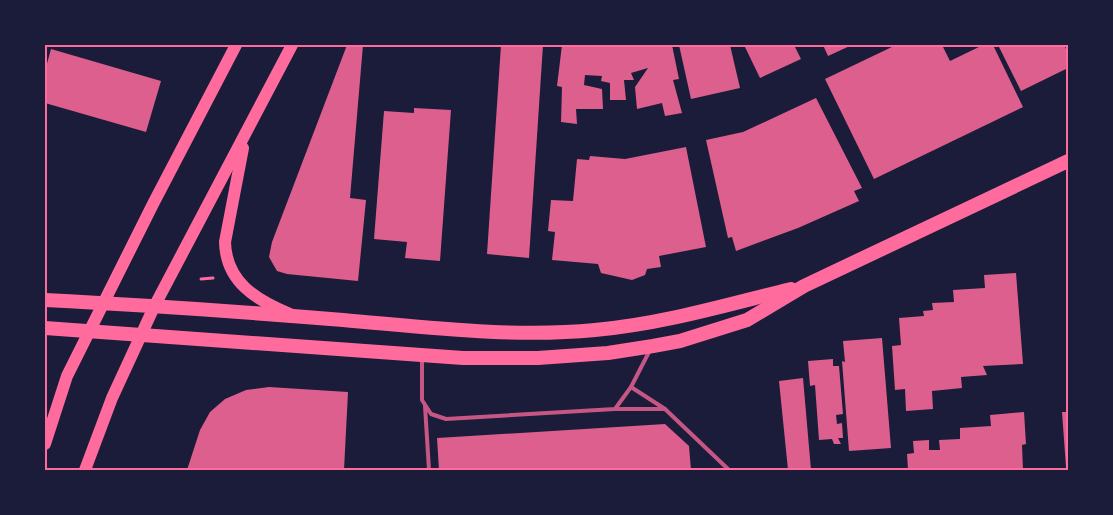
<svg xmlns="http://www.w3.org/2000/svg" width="1113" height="515" viewBox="0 0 1113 515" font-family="'Roboto Condensed',sans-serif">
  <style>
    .building { fill: #dd5f8e }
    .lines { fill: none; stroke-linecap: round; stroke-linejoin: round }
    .path { stroke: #ff6b9d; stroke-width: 3 }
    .service { stroke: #c65784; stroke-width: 4 }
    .primary { stroke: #ff6b9d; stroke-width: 12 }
    .trunk { stroke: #ff6b9d; stroke-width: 14 }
    .neatline { fill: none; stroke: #ff6b9d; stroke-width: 2 }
  </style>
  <rect width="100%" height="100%" fill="#1b1b3a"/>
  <g class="building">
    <polygon points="347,45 363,45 350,198 366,200 358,281 287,274 277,271 269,257 272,242"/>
    <polygon points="501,45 543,45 529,258 487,254"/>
    <polygon points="562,45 672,45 679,79 673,80 682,113 665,116 662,103 637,109 635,87 648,68 631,73 634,80 624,80 626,100 610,100 610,83 601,81 602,76 585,75 584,85 602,89 603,109 576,109 577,124 561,122 562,87 557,86"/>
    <polygon points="679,45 730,45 740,88 691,99"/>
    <polygon points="744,45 794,45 801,59 760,78"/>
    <polygon points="823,45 852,45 828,56"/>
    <polygon points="896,45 942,45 950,61 983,45 993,45 1023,107 874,179 825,79"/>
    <polygon points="998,45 1064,45 1068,53 1068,68 1021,91"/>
    <polygon points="51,49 161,81 146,132 45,103 45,71"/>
    <polygon points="816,98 862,188 854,191 859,201 798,228 736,251 732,237 728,238 706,140 743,132"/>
    <polygon points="414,108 451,110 440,261 405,258 407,242 374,239 384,111 414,113"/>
    <polygon points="686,147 706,247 659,256 661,267 647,269 645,275 632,280 601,273 598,264 552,260 555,232 548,231 551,200 573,201 577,159 589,160 590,156 625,159"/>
    <polygon points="1016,273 1023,364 983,366 987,375 961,377 962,388 932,391 933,409 906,411 905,389 895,390 892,346 901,345 899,318 924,316 923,311 933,310 932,303 954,302 953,290 985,288 984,275"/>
    <polygon points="882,338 891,448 849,451 842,361 845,362 843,341"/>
    <polygon points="833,359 833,366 839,366 843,414 836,415 837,424 842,423 843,438 838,438 841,444 834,444 832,439 819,440 815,385 810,386 808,361"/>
    <polygon points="803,378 811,470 788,470 779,381"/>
    <polygon points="269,387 348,392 344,470 187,470 200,430 210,412 225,399 246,390"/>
    <polygon points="1024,412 1026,444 1022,445 1023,470 908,470 907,454 914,453 913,441 929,440 929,450 940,450 939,440 960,439 960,428 991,426 990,415"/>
    <polygon points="1062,412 1068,412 1068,467 1066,467"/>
    <polygon points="665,424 689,446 691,470 439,470 437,438"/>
  </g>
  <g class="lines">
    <polyline class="path" points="201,279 213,278"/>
    <g class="service">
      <polyline points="422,358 422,400 431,414 446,419 615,409 631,387 650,350"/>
      <polyline points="631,387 665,409 729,470"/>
      <polyline points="425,406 429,470"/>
      <polyline points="615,409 665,409"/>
    </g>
    <g class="primary">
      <path d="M243,148L225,242C226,282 256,300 290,314"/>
      <polyline points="45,444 67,376 153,204 236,45"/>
      <polyline points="85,470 112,398 154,307 292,45"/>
    </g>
    <g class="trunk">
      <path d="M45,300C144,305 244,312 343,320C425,327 513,338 595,330C662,324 726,305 791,289"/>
      <polyline points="45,328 463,358 538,358 608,353 653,346 680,341 747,320 804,286 1068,161"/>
    </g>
  </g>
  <rect width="1113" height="515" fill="none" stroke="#1b1b3a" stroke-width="92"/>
  <rect x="46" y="46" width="1021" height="423" class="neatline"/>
</svg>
